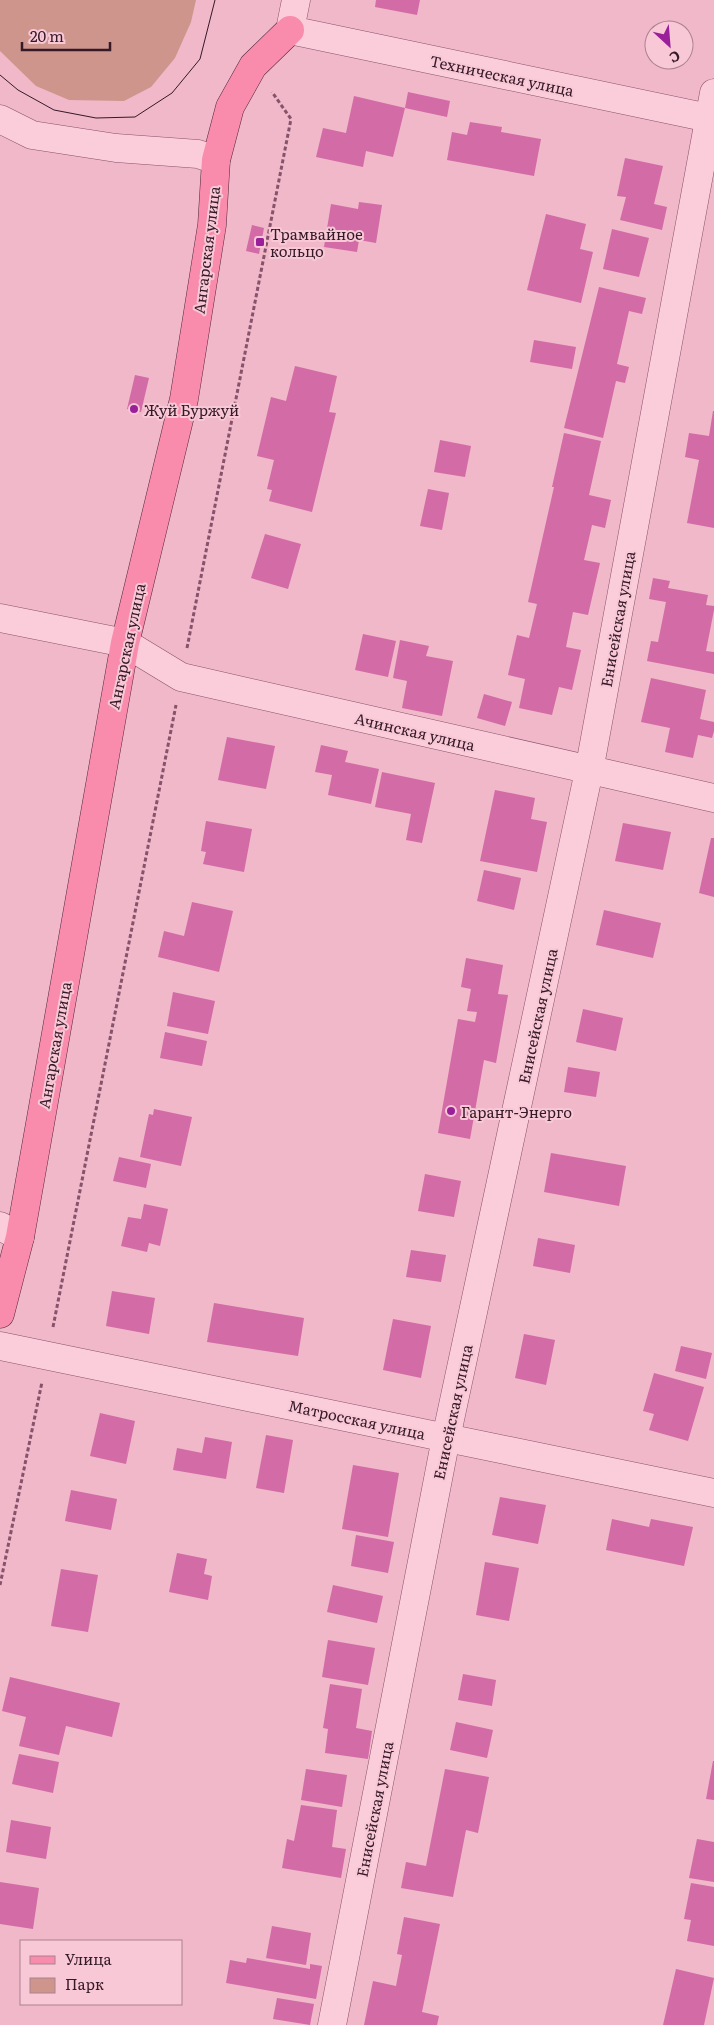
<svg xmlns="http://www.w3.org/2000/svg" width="714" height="2025" viewBox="0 0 714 2025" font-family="Literata,serif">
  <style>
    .green { fill: #ce958c }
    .building { fill: #d26ba6 }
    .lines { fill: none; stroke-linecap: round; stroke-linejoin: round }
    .minor-casing { stroke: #87536b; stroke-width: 29 }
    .major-casing { stroke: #54283f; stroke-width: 29 }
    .path { stroke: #87536b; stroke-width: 3; stroke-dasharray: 4 2.5; stroke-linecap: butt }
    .minor { stroke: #fbccd9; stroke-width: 28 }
    .major { stroke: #f98bac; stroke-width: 28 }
    .tram { stroke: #351927; stroke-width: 1 }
    .poi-dot { fill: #9a1f9a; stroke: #f8c8d6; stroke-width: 2 }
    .labels { text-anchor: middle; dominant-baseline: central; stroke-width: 4; stroke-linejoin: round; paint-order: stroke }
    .street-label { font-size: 15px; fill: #351927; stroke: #f8c8d6 }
    .poi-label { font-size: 15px; fill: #351927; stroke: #f8c8d6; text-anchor: start }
  </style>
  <rect width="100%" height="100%" fill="#f0b8c9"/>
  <polygon class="green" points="0,0 196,0 191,22 175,58 151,87 124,101 69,100 36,86 0,51"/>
  <g class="building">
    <polygon points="376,0 420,0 417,15 375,7"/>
    <polygon points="408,92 450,101 447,117 405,108"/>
    <polygon points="354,96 405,108 393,157 366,151 363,167 316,157 323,128 346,133"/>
    <polygon points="470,122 502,127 501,132 541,139 534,176 447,160 452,132 467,135"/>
    <polygon points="625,158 663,166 654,204 667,207 662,230 620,220 626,197 617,196"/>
    <polygon points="359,202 382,205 376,243 359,240 357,252 324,247 331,204 358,209"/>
    <polygon points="546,214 586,224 580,249 593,252 581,303 527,290"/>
    <polygon points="252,225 264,228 259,254 246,251"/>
    <polygon points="612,229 649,238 639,277 603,269"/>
    <polygon points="599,287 646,298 642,314 629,311 617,364 629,367 625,383 616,381 603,438 564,428"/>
    <polygon points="534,340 576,347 572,369 530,362"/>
    <polygon points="295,366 337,376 329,412 336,413 312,512 269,501 272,490 267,489 274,460 257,456 271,397 286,401"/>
    <polygon points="135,375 149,378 141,412 127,409"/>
    <polygon points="713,411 714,411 714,528 687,523 699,460 685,457 689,433 709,436"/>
    <polygon points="564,433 601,441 589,495 611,500 605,528 592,525 584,560 600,563 588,615 573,612 566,647 581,650 572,690 559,687 552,715 519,708 525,679 508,675 517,635 529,638 537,604 528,602 554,487 552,487"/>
    <polygon points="440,440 471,446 465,477 434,472"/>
    <polygon points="428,489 449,493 442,530 420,526"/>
    <polygon points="265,534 301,544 288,589 251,578"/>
    <polygon points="653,578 670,581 668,588 708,595 706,605 714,606 714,610 706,651 714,652 714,674 647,661 651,641 658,642 666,602 649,599"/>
    <polygon points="363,634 396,641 388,677 355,670"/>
    <polygon points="400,640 429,646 426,656 453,661 442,716 402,708 407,681 393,678"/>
    <polygon points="651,678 706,690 700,719 714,722 714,731 712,738 698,735 693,758 665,752 670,728 641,722"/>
    <polygon points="484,694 512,702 505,726 477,718"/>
    <polygon points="227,737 275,746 266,789 218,780"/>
    <polygon points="321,745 348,751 345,762 379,769 371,804 328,795 332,775 315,772"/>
    <polygon points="382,772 435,783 422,843 406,840 411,814 375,807"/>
    <polygon points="495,790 535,798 531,819 547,822 537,872 480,861"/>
    <polygon points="206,821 252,829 244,872 203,864 206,852 201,851"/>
    <polygon points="623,823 671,832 663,870 615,861"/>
    <polygon points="711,838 714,838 714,897 699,893"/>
    <polygon points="484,870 521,878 514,910 477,901"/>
    <polygon points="192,902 233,911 219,972 158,957 164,931 184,936"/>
    <polygon points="604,910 661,923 653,958 596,945"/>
    <polygon points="466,958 503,965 498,994 508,995 496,1063 484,1060 470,1139 438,1133 458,1019 475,1022 477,1012 467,1011 471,989 461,987"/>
    <polygon points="173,992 215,1001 208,1034 167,1026"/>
    <polygon points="583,1009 623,1018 616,1051 576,1042"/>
    <polygon points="165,1032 207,1041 202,1066 160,1058"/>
    <polygon points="568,1067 600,1072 596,1097 564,1092"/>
    <polygon points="154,1109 192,1117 181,1166 140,1157 149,1114 153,1115"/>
    <polygon points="551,1153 626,1166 619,1206 544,1192"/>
    <polygon points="119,1157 151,1164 146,1188 113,1181"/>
    <polygon points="425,1174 461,1181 454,1217 418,1211"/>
    <polygon points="144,1204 168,1209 160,1246 149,1243 147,1252 121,1246 128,1217 141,1219"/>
    <polygon points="538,1238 575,1245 570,1273 533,1266"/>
    <polygon points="411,1250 446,1255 441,1282 406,1277"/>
    <polygon points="112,1291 155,1298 149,1334 106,1326"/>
    <polygon points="214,1303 304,1318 298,1356 207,1342"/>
    <polygon points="393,1319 431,1326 421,1378 383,1370"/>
    <polygon points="524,1334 555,1340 546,1385 515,1378"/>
    <polygon points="681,1346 712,1353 706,1379 675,1371"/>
    <polygon points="654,1373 704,1387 688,1441 649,1430 654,1414 643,1411"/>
    <polygon points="100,1413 135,1421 126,1464 90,1456"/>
    <polygon points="266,1435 293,1440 284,1493 256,1488"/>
    <polygon points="205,1437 232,1442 226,1479 173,1470 177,1448 202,1453"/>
    <polygon points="353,1465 399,1473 388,1537 342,1529"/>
    <polygon points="71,1490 117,1499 111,1530 65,1521"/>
    <polygon points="500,1497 546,1505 538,1544 492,1535"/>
    <polygon points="612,1519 649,1527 651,1519 693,1527 684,1566 606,1550"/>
    <polygon points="356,1535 394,1542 388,1573 351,1566"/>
    <polygon points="177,1553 207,1559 204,1574 212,1576 208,1600 169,1592"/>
    <polygon points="485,1562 519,1568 509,1621 476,1615"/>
    <polygon points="61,1569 98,1575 88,1632 51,1626"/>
    <polygon points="333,1585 383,1596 377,1623 327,1612"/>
    <polygon points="328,1640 375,1648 368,1685 322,1677"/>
    <polygon points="463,1674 496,1680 492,1706 458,1700"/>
    <polygon points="10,1677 120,1703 112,1737 66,1726 59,1755 19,1746 26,1717 2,1711"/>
    <polygon points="330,1684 362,1689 356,1728 372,1731 368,1759 325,1753 328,1729 323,1728"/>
    <polygon points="456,1722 493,1730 487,1758 450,1750"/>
    <polygon points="19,1754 59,1762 53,1793 12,1784"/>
    <polygon points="713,1761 714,1761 714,1800 706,1799"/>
    <polygon points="306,1769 347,1775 342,1807 301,1800"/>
    <polygon points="445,1769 489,1777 478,1833 466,1830 453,1897 401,1888 406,1862 426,1866"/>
    <polygon points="301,1805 337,1810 332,1847 346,1849 341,1878 282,1868 287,1839 294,1841"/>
    <polygon points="11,1820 51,1827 46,1859 6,1852"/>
    <polygon points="697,1839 714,1842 714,1882 689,1878"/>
    <polygon points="0,1882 39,1888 33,1929 0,1924"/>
    <polygon points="691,1883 714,1887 714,1946 687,1941 691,1920 684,1919"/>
    <polygon points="404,1917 440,1924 422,2012 439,2016 437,2025 364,2025 373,1981 396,1986 402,1955 397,1954"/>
    <polygon points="272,1926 311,1933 306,1965 266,1958"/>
    <polygon points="247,1958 310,1969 310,1964 322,1966 316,1999 226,1983 230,1960 246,1963"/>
    <polygon points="676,1969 714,1978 704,2025 663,2025"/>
    <polygon points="277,1998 314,2004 310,2025 273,2019"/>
  </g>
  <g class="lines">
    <defs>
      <g id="minor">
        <polyline points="296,0 290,30 714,119"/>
        <polyline points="0,119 32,135 116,148 198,154 216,160"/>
        <polyline points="0,618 125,643 181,677 714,798"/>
        <polyline points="0,1226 20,1237"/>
        <polyline points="0,1346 714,1493"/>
        <polyline points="332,2025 446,1438 589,771 714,93"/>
      </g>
      <polyline id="major" points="0,1314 20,1237 125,643 184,399 212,225 216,160 230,107 253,66 290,30"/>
    </defs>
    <use href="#minor" class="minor-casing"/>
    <use href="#major" class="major-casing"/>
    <g class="path">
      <polyline points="187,648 291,119 272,92"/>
      <polyline points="53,1327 176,705"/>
      <polyline points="0,1585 42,1382"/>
    </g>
    <use href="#minor" class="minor"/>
    <use href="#major" class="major"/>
    <polyline class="tram" points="0,75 18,90 54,110 96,118 135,117 172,93 200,59 215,0"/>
  </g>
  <g class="poi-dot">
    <rect x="255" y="237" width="10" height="10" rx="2.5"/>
    <circle cx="134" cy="409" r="5"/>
    <circle cx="451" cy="1111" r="5"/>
  </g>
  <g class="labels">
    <g class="street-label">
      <text transform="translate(502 75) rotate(12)">Техническая улица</text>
      <text transform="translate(206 250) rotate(-83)">Ангарская улица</text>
      <text transform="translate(617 619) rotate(-80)">Енисейская улица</text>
      <text transform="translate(126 646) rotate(-78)">Ангарская улица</text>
      <text transform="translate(415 731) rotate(13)">Ачинская улица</text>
      <text transform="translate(537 1016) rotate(-78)">Енисейская улица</text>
      <text transform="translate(54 1045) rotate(-80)">Ангарская улица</text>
      <text transform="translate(452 1412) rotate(-78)">Енисейская улица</text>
      <text transform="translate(357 1419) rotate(12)">Матросская улица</text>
      <text transform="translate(374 1809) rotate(-79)">Енисейская улица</text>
    </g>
    <g class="poi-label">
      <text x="270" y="233">Трамвайное<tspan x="270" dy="17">кольцо</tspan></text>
      <text x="144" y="409">Жуй Буржуй</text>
      <text x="461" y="1111">Гарант-Энерго</text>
    </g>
  </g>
  <rect x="20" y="1940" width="162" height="65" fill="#f8c8d6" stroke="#aa8290"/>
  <rect x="30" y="1956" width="25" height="8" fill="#f98bac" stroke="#aa8290"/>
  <text x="65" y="1965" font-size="15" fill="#351927">Улица</text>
  <rect x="30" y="1978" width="25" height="15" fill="#ce958c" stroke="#aa8290"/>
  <text x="65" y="1990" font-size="15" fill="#351927">Парк</text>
  <g transform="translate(669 45) rotate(154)"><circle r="24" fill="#f8c8d6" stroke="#aa8290"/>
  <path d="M0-4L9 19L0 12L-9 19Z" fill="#9a1f9a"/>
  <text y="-8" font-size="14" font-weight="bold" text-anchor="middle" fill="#351927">С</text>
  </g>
  <path d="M22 42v8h88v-8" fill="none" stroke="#351927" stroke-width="2.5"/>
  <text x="30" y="42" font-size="15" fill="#351927" stroke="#f8c8d6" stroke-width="4" paint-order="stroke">20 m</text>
</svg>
